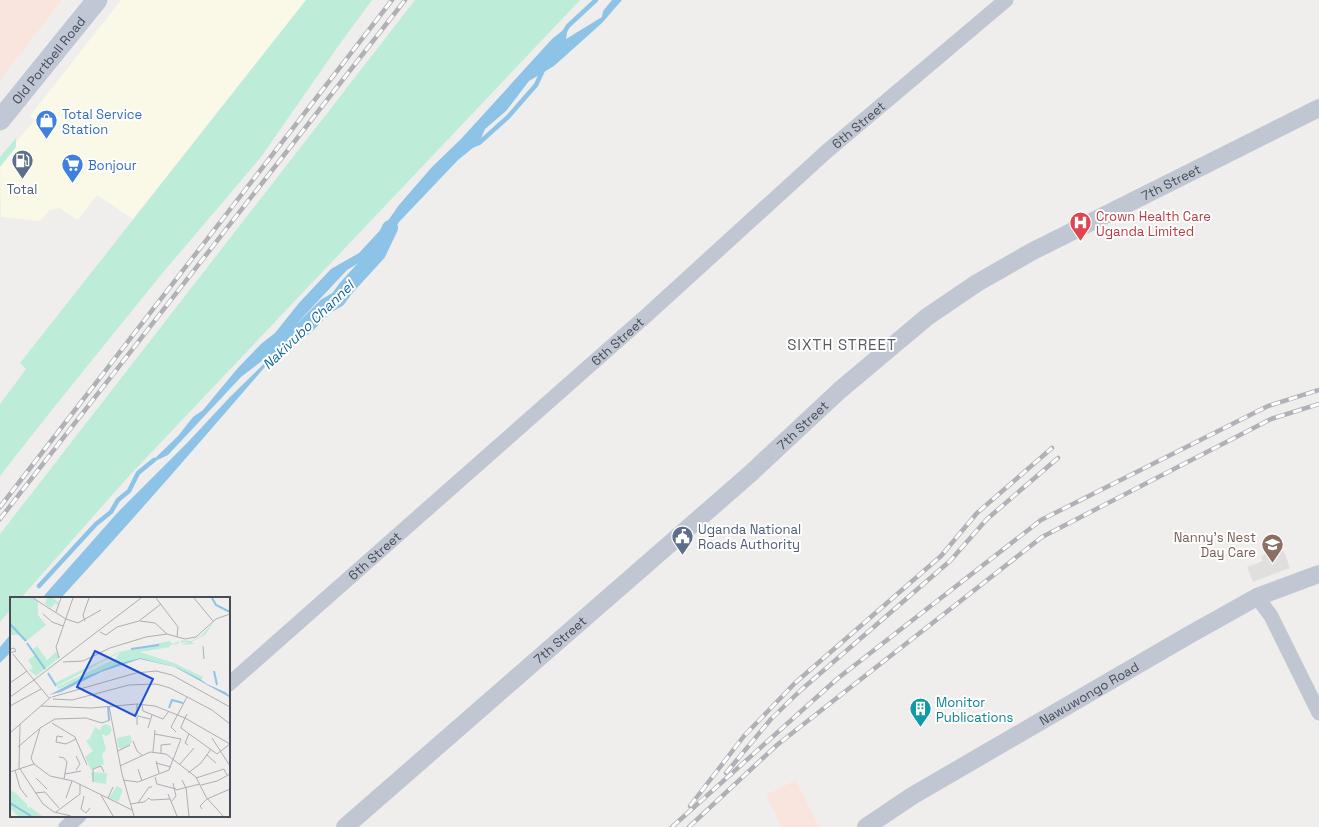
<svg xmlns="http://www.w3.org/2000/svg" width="1319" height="827" viewBox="0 0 1319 827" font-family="'Space Grotesk',sans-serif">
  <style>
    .commercial { fill: #faf8e6 }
    .education { fill: #e1dfde }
    .medical { fill: #f9e5de }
    .green { fill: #bdecd8 }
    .water { fill: #8cc3e7 }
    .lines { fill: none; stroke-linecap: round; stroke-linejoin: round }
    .stream { stroke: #8cc3e7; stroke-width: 4.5 }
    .canal { stroke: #8cc3e7; stroke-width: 16 }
    .minor { stroke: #c1c7d2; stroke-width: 15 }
    .tertiary { stroke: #c1c7d2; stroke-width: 18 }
    .secondary { stroke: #c0c7d5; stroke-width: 21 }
    .rail-casing { stroke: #b0b1b7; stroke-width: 4.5 }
    .rail { stroke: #fff; stroke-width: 3; stroke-dasharray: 9; stroke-linecap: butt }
    .labels { text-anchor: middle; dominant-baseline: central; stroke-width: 4; stroke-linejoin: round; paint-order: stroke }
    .street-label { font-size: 13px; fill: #464d59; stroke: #fff }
    .shop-label { font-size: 13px; fill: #366cbe; stroke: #fff; text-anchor: start }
    .service-label { font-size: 13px; fill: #4e5e75; stroke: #fff }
    .health-label { font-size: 13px; fill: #be3a42; stroke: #fff; text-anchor: start }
    .education-label { font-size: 13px; fill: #785e54; stroke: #fff; text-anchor: end }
    .culture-label { font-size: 13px; fill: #0d838f; stroke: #fff; text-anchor: start }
    .water-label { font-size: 14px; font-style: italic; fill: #14689f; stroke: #fff }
    .quarter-label { font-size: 15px; letter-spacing: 1px; fill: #5a5c62; stroke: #fff }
    .inset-river { fill: none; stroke: #8cc3e7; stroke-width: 2 }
    .inset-road { fill: none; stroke: #acaeb2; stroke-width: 1 }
    .view { fill: #1d4ed8; fill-opacity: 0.15; stroke: #1d4ed8; stroke-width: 2 }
    .inset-edge { fill: none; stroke: #464d59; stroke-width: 2 }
  </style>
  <rect width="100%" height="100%" fill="#f0eeed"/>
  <polygon class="commercial" points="121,0 306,0 133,219 97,195 78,220 59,208 50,210 40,221 1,217 0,161 35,120 30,116"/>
  <polygon class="education" points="1284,551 1290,568 1253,582 1247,567 1263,561 1261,556 1271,552 1272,556"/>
  <g class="medical">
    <polygon points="0,0 62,0 0,80"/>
    <polygon points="796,780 819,827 782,827 766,795"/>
  </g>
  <g class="green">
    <polygon points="306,0 372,0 339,45 261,157 160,276 47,416 0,476 0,404 26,369 20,363"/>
    <polygon points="415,0 580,0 129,476 21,598 11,598 11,609 0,622 0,534"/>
    <polygon points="16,138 16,147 0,167 0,157"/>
  </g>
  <g class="water">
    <path d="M612,0H622L602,23L554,66L529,81L506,111L485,129L479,143L458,160L399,222L387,242L367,258L347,270L289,332L287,341C213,428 138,514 61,598H42L119,511L188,442L230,397L284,344L241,377L168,455L149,464L178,436L193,417L203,410L237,369L261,344L275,333L299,303L331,269L359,253L385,225L399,205L432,167L461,139L552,39L568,26L566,39L602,17L603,11Z"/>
    <polygon points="11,634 11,652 0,663 0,647"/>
  </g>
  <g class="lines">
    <g class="stream">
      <polyline points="565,31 568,26 596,0"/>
      <polyline points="474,145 479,143 508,117 536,85 543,70"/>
      <polyline points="39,586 96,524 111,512 118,500 129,491 138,473 154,460"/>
    </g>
    <polyline class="canal" points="273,357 287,341 305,327 326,306 338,299 346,288 378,253 390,228"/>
    <g class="minor">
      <polyline points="1257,597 1271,616 1319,713"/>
      <path id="s1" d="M229,684L647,315L826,152L1006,0"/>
      <polyline points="66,827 79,816"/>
    </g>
    <g class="tertiary">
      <path id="s2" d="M345,827L750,474L840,390L927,317L977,283L1033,251L1319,108"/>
      <path id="s3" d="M866,827L912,796L1189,635L1257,597L1319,574"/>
    </g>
    <path class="secondary" id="s4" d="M0,120L97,0"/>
    <defs>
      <g id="rail">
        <polyline points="0,507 392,0"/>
        <polyline points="0,519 405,0"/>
        <polyline points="726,773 771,719 801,690 950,561 987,519 1058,458"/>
        <polyline points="690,806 744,736 795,683 941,556 977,513 1052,448"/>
        <polyline points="672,827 837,679 1041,520 1268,406 1319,390"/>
        <polyline points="689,827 777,745 1042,537 1271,419 1319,404"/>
      </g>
    </defs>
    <use href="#rail" class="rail-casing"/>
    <use href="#rail" class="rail"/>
  </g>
  <defs>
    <symbol id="shop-pin" viewBox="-11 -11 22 30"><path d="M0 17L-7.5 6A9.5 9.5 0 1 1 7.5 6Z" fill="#3f7fe0" stroke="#fff"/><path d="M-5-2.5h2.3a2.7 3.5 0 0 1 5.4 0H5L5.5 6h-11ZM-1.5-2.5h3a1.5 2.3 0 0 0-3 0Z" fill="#fff"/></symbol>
    <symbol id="fuel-pin" viewBox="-11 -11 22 30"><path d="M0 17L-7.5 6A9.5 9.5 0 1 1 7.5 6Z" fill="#5c6f8a" stroke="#fff"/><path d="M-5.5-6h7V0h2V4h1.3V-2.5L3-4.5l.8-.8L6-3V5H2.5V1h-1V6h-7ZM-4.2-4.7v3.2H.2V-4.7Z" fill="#fff"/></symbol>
    <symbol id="supermarket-pin" viewBox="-11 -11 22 30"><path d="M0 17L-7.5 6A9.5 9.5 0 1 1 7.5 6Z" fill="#3f7fe0" stroke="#fff"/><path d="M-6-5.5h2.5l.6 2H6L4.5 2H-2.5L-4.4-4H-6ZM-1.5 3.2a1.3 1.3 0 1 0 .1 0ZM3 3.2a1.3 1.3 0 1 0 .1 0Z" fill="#fff"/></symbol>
    <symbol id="hospital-pin" viewBox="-11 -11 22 30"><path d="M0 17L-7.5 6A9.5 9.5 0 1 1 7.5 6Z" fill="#e0444e" stroke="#fff"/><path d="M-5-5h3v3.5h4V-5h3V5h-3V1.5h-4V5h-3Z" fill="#fff"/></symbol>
    <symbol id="civic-pin" viewBox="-11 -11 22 30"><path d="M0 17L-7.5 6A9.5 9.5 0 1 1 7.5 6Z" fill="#5c6f8a" stroke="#fff"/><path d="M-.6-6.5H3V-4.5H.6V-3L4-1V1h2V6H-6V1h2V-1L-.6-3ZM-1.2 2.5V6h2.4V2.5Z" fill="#fff"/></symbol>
    <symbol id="school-pin" viewBox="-11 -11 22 30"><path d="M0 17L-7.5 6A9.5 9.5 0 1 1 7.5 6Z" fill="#8d6e63" stroke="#fff"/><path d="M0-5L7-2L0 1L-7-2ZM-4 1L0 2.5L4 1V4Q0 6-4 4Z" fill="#fff"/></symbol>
    <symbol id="building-pin" viewBox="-11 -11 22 30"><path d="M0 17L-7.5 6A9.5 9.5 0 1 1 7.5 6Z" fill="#0f9aa8" stroke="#fff"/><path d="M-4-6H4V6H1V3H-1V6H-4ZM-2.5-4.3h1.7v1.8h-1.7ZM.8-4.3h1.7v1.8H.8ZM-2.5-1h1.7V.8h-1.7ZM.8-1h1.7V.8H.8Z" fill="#fff"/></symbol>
  </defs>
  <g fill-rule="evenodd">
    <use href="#shop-pin" x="34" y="108" width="25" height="34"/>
    <use href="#fuel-pin" x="10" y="148" width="25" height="34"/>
    <use href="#supermarket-pin" x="60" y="152" width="25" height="34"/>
    <use href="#hospital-pin" x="1068" y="210" width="25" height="34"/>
    <use href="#civic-pin" x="670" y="524" width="25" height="34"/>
    <use href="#school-pin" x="1260" y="532" width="25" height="34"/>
    <use href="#building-pin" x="908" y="696" width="25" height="34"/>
  </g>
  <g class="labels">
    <g class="street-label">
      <text stroke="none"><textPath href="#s4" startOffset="77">Old Portbell Road</textPath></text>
      <text stroke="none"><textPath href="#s1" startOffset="842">6th Street</textPath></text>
      <text stroke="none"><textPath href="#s2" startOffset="1053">7th Street</textPath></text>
      <text stroke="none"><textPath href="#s1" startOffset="518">6th Street</textPath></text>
      <text stroke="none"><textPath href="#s2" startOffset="609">7th Street</textPath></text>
      <text stroke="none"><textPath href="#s1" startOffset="194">6th Street</textPath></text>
      <text stroke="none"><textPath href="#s2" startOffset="285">7th Street</textPath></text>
      <text stroke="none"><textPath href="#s3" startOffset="260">Nawuwongo Road</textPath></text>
    </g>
    <g class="shop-label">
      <text x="62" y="114">Total Service<tspan x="62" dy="15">Station</tspan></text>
      <text x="88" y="165">Bonjour</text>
    </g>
    <g class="service-label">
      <text x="22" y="189">Total</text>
      <text x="698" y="529" text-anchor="start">Uganda National<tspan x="698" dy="15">Roads Authority</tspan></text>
    </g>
    <g class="health-label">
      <text x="1096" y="216">Crown Health Care<tspan x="1096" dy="15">Uganda Limited</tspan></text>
    </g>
    <g class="education-label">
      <text x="1256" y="537">Nanny's Nest<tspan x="1256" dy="15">Day Care</tspan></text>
    </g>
    <g class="culture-label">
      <text x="936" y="702">Monitor<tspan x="936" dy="15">Publications</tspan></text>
    </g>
    <g class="water-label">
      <text transform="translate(308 325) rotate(-44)">Nakivubo Channel</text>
    </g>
    <g class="quarter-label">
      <text x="842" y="344">SIXTH STREET</text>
    </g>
  </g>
  <g transform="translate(10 597)">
    <rect width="220" height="220" fill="#f0eeed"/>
    <path d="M0,1H22L28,5V18L36,28L15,45L10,38H0ZM37,1H43L48,5V8L45,6L41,11L35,7ZM204,25L195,38L181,45L185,47L171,48L179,45L170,46L172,43L181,44L191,39ZM159,44L163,47L169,44L168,47L160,48V50L130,55L164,66L193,80L191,83L163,69L128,61L80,78L48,92L47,90L109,60L105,61L111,55L47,89L45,86L109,55ZM27,49L37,63L46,55L50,60L26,79L19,73L23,71L18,63L25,58L22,53ZM90.5 133a5.5 5.5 0 1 1 11 0a5.5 5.5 0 1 1-11 0ZM85,130L91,134L96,152L92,158L94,167L81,173L75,160L83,154L76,144L80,141ZM120,138L122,144L120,148L111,152L108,150L107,141ZM81,175L97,176L96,187L83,185ZM107,189L113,193L108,205L99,201ZM3,194L16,206L18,211L20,210L32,219H8L0,211V196Z" fill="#bdecd8"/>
    <path d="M130,61L166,70L190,82L197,87L215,95L220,99L219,100L165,70L130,62L91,75L51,95L39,98L70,82L108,67Z" fill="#8cc3e7"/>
    <path class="inset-river" d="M202,1L206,8L220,15M0,27L16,44M17,46L35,72M121,52L149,48M204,74L207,88M38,76L46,89M98,110L99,123M159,111L162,103L173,106M0,206L21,219"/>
    <path class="inset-road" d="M23,1L56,22L68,26L91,13M146,1L168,30L167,40M184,1L203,24M46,15L51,1M33,17L42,25L53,29M75,24L73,18L79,1M130,24L145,26L157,37M90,35L96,38L107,30L129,24L151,7M193,49L194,62M0,52L4,51L6,54L0,56M49,61L46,50L63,1M53,65L73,64L100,51L136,40L157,37L175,42L186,40L206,22L220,17M0,86L17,74M0,100L24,83L3,57M42,100L126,76L146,74L162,78L220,110M39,101L24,83L131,1M43,102L62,103L119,88L146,87L160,91L202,113L220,127M127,107V128M132,108L133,114L153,122L159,114M0,109L31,92M31,109L81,111L127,107L145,109L175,121L220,147L207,157L171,131V130L175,121L177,117M99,109L112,177L124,219M128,119L140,122M100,123L92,126L76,121L45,122L30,131L21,161L24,167L40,179L63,184L122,213M42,126L65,140L77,168M138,131L142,118M166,135L161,130L177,100M0,136L41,100M53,140L47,139L46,145L56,147L66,142M202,141L220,169M123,144L127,154L133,159M178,148L175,146L179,137M8,150L29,132M108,154L120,148M143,155L145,133M151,156V148L161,147M197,158L206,166M49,160L54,161L57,165L54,182M146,164L149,176M146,166L161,170M170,167L184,151M110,169L140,155L156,157L186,180L196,200L213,219M9,172L10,127M10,172L33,207L44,215L61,219M128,172L132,184M5,173L10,191L17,200M66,173L70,167L66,159M0,175L24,167M178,176L191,166L201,152M55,177L71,174M145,180L147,187L166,192M26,181L37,192M186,181L214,172L217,178M113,183L128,185L159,173L171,142L145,137M172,183L176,191L179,219M83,185V172L91,169L94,175M191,188L207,184L220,177M166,193L190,187M25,196L35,195L49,211M158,197L167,219M91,198L103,219M74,199L71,212L76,216L80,211M56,201L62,184M98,201L103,190M162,204L166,199L163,186M128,206L139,190H142M120,207L134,205L139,201L141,203L160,202M192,212L190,209L197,202L220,192M46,215L70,197V187"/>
    <path class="view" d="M85,54L143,82L125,119L67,90Z"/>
    <rect width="220" height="220" class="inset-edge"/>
  </g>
</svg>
